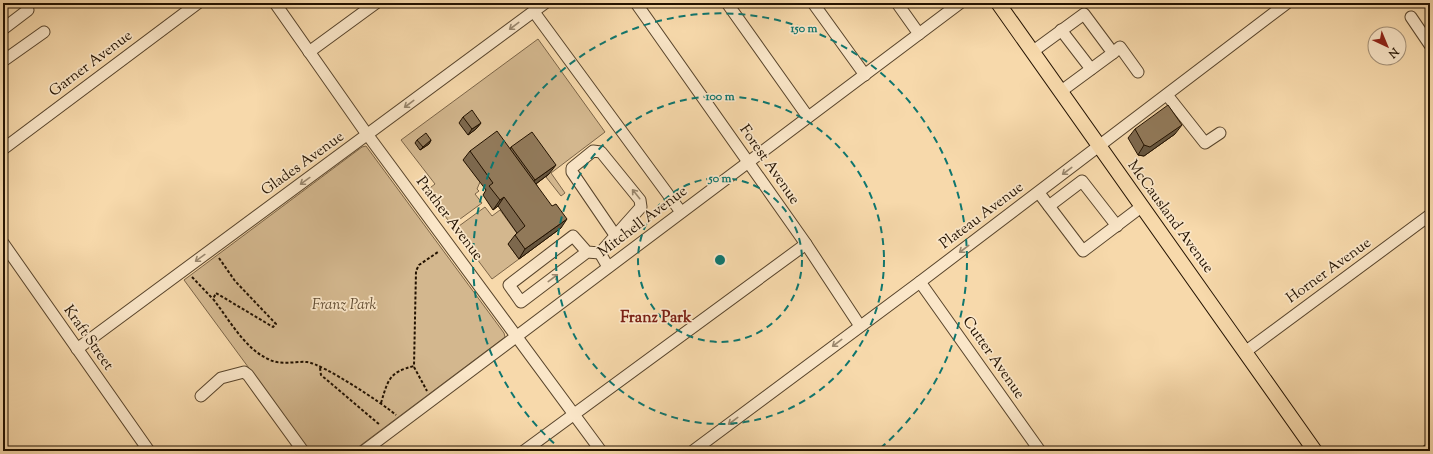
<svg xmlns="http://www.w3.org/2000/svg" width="1433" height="454" viewBox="0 0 1433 454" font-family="'Sorts Mill Goudy',serif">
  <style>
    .green { fill: #d3b78e; stroke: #7b6447 }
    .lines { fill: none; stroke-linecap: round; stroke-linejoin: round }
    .minor-casing { stroke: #58442b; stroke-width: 13 }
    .major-casing { stroke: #231200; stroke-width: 16 }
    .path { stroke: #231200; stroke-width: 2; stroke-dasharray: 3 2; stroke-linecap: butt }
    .minor { stroke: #fae6c8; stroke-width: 11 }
    .major { stroke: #f7d9ab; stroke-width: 14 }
    .wall { fill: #7d684d; stroke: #231200 }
    .shaded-wall { fill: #66553e; stroke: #231200 }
    .building { fill: #917959; stroke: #231200 }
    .oneway { stroke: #99876e }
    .ring { fill: none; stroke: #0f766e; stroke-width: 2; stroke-dasharray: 7 5 }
    .labels { text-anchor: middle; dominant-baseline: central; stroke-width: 3.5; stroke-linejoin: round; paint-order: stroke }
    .street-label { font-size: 15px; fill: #231200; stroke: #fae6c8 }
    .park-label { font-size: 15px; font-style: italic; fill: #614c32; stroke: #fae6c8 }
    .neighbourhood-label { font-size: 16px; font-weight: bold; fill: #7a1f14; stroke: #fae6c8 }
    .centre { fill: #0f766e; stroke: #fae6c8; stroke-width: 2 }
    .ring-label { font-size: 12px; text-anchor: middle; font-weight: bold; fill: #0f766e; stroke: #fae6c8; stroke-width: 3.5; stroke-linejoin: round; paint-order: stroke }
  </style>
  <rect width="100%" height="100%" fill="#f7d9ab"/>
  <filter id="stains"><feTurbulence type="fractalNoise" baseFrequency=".005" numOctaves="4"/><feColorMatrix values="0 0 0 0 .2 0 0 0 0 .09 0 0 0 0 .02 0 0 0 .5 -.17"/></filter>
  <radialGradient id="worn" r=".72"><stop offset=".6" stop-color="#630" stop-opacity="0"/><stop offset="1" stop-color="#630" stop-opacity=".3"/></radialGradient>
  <g class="green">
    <polygon points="538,39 605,132 551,173 565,193 561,196 546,177 549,174 505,156 464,160 480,182 477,189 479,191 475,194 482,203 456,222 455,221 451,224 426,191 435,184 401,140"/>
    <polygon points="366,146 504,333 505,337 353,451 310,451 184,280 362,147"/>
    <polygon points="485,207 492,216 500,210 519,236 508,244 519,259 492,279 456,231 460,228 459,226"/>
  </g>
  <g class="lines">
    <defs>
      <g id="minor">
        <polyline points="275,3 364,130 601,451"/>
        <polyline points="636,3 806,244 860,326"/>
        <polyline points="727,3 808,117"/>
        <polyline points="813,3 865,75"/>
        <polyline points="897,3 919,34"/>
        <polyline points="534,12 681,212"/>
        <polyline points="1411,17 1430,45"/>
        <polyline points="3,29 28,10"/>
        <polyline points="1061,30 1091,69"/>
        <polyline points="309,52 376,3"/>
        <polyline points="1032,52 1084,14 1113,53 1060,92"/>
        <polyline points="1113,53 1120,47 1138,72"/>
        <polyline points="3,61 44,32"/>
        <polyline points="1167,95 1205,143 1220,133"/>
        <polyline points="3,149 198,3"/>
        <polyline points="1039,193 1083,251 1141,207"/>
        <polyline points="1049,206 1082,181 1117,226"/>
        <polyline points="3,243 149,451"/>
        <polyline points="587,252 521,302 509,285 573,236 587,252 600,253"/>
        <polyline points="608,267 600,253 641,207 640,200 601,152 593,151 572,168 572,172 615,235"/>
        <polyline points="920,282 1040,451"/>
        <polyline points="77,349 545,3"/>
        <polyline points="1245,352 1430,215"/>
        <polyline points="201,396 221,378 244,372 248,375 303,451"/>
        <polyline points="364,451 960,3"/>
        <polyline points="524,451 806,244"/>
        <polyline points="693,451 920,282 1287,3"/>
        <polyline points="1427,451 1430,449"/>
      </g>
      <polyline id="major" points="998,3 1315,451"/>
    </defs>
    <use href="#minor" class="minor-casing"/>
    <use href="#major" class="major-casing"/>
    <g class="path">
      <path d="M219,258L235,281L276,324L273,327L216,293L213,299C229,319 244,348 268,359C281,366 294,361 307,362C323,364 382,403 396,415"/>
      <polyline points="192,277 213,299"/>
      <polyline points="414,367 427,391"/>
      <polyline points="320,368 321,375 380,425"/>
      <path d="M381,403C388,380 389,372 414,366L416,271L419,265L438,252"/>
    </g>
    <use href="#minor" class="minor"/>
    <use href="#major" class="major"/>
  </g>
  <g class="wall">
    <polygon points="463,117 481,123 476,129 468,135 459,123"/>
    <polygon points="1135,129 1175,134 1144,156 1138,155 1128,138"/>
    <polygon points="417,140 431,140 429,144 420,150 415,143"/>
    <polygon points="511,147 549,174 536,184 561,228 519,259 508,244 515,235 517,233 498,206 493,210 483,195 486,190 463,160 470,151 510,149"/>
  </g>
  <g class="shaded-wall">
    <polygon points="481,123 476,129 468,135 472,129"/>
    <polygon points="1182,125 1175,134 1144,156 1138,155 1144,145"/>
    <polygon points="431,140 429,144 420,150 423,147"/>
    <polygon points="556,165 549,174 529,189 535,180"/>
    <polygon points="504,197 498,206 493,210 500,200"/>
    <polygon points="567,219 561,228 519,259 525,249"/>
  </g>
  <g class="building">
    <polygon points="1168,105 1182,125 1150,147 1144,145 1135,129"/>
    <polygon points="472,110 481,123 472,129 463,117"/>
    <polygon points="497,131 552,206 556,204 567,219 525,249 515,235 525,226 504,197 500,200 489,186 493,183 470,151"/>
    <polygon points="532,132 556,165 535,180 511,147"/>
    <polygon points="426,133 431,140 423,147 417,140"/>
  </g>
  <defs><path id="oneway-shaft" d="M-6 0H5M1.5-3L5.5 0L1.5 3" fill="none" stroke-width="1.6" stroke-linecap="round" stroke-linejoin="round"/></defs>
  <g class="oneway">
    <use href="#oneway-shaft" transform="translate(514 26) rotate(143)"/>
    <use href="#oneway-shaft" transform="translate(409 104) rotate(143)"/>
    <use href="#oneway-shaft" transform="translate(1067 171) rotate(143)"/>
    <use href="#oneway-shaft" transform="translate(305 181) rotate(144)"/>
    <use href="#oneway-shaft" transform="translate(636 194) rotate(-129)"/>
    <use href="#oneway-shaft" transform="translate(964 249) rotate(143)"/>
    <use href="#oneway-shaft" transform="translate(200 258) rotate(144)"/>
    <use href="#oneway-shaft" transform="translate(553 278) rotate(-37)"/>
    <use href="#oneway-shaft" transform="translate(837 343) rotate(143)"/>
    <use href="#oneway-shaft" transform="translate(733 421) rotate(143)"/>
  </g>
  <g class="ring">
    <circle cx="720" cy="260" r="82"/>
    <circle cx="720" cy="260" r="164"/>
    <path d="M563 451A247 247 0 1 1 877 451"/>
  </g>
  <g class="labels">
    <g class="street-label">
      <text transform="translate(91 64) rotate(-37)">Garner Avenue</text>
      <text transform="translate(303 164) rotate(-36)">Glades Avenue</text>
      <text transform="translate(769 165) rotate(55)">Forest Avenue</text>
      <text transform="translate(982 216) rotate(-37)">Plateau Avenue</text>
      <text transform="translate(1170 217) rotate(54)">McCausland Avenue</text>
      <text transform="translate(449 219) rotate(53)">Prather Avenue</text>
      <text transform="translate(643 222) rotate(-37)">Mitchell Avenue</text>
      <text transform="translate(1329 271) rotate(-36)">Horner Avenue</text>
      <text transform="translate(88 338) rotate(55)">Kraft Street</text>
      <text transform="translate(993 358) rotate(55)">Cutter Avenue</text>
    </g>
    <g class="park-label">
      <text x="344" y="305">Franz Park</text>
    </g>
    <g class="neighbourhood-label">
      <text x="656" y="318">Franz Park</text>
    </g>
  </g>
  <circle cx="720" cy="260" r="6" class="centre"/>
  <g class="ring-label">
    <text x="804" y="32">150 m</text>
    <text x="720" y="100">100 m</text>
    <text x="720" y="182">50 m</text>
  </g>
  <rect width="1433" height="454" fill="none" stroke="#f7d9ab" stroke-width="16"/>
  <rect x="4" y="4" width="1425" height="446" fill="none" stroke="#231200" stroke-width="2"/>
  <rect x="8" y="8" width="1417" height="438" fill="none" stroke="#231200"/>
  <g transform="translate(1387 46) rotate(136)"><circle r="19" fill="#fae6c8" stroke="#a49178"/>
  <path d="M0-3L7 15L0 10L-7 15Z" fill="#8f2418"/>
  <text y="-6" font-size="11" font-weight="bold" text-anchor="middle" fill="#231200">N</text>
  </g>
  <rect width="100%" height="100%" filter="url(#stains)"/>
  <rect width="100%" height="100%" fill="url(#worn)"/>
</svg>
